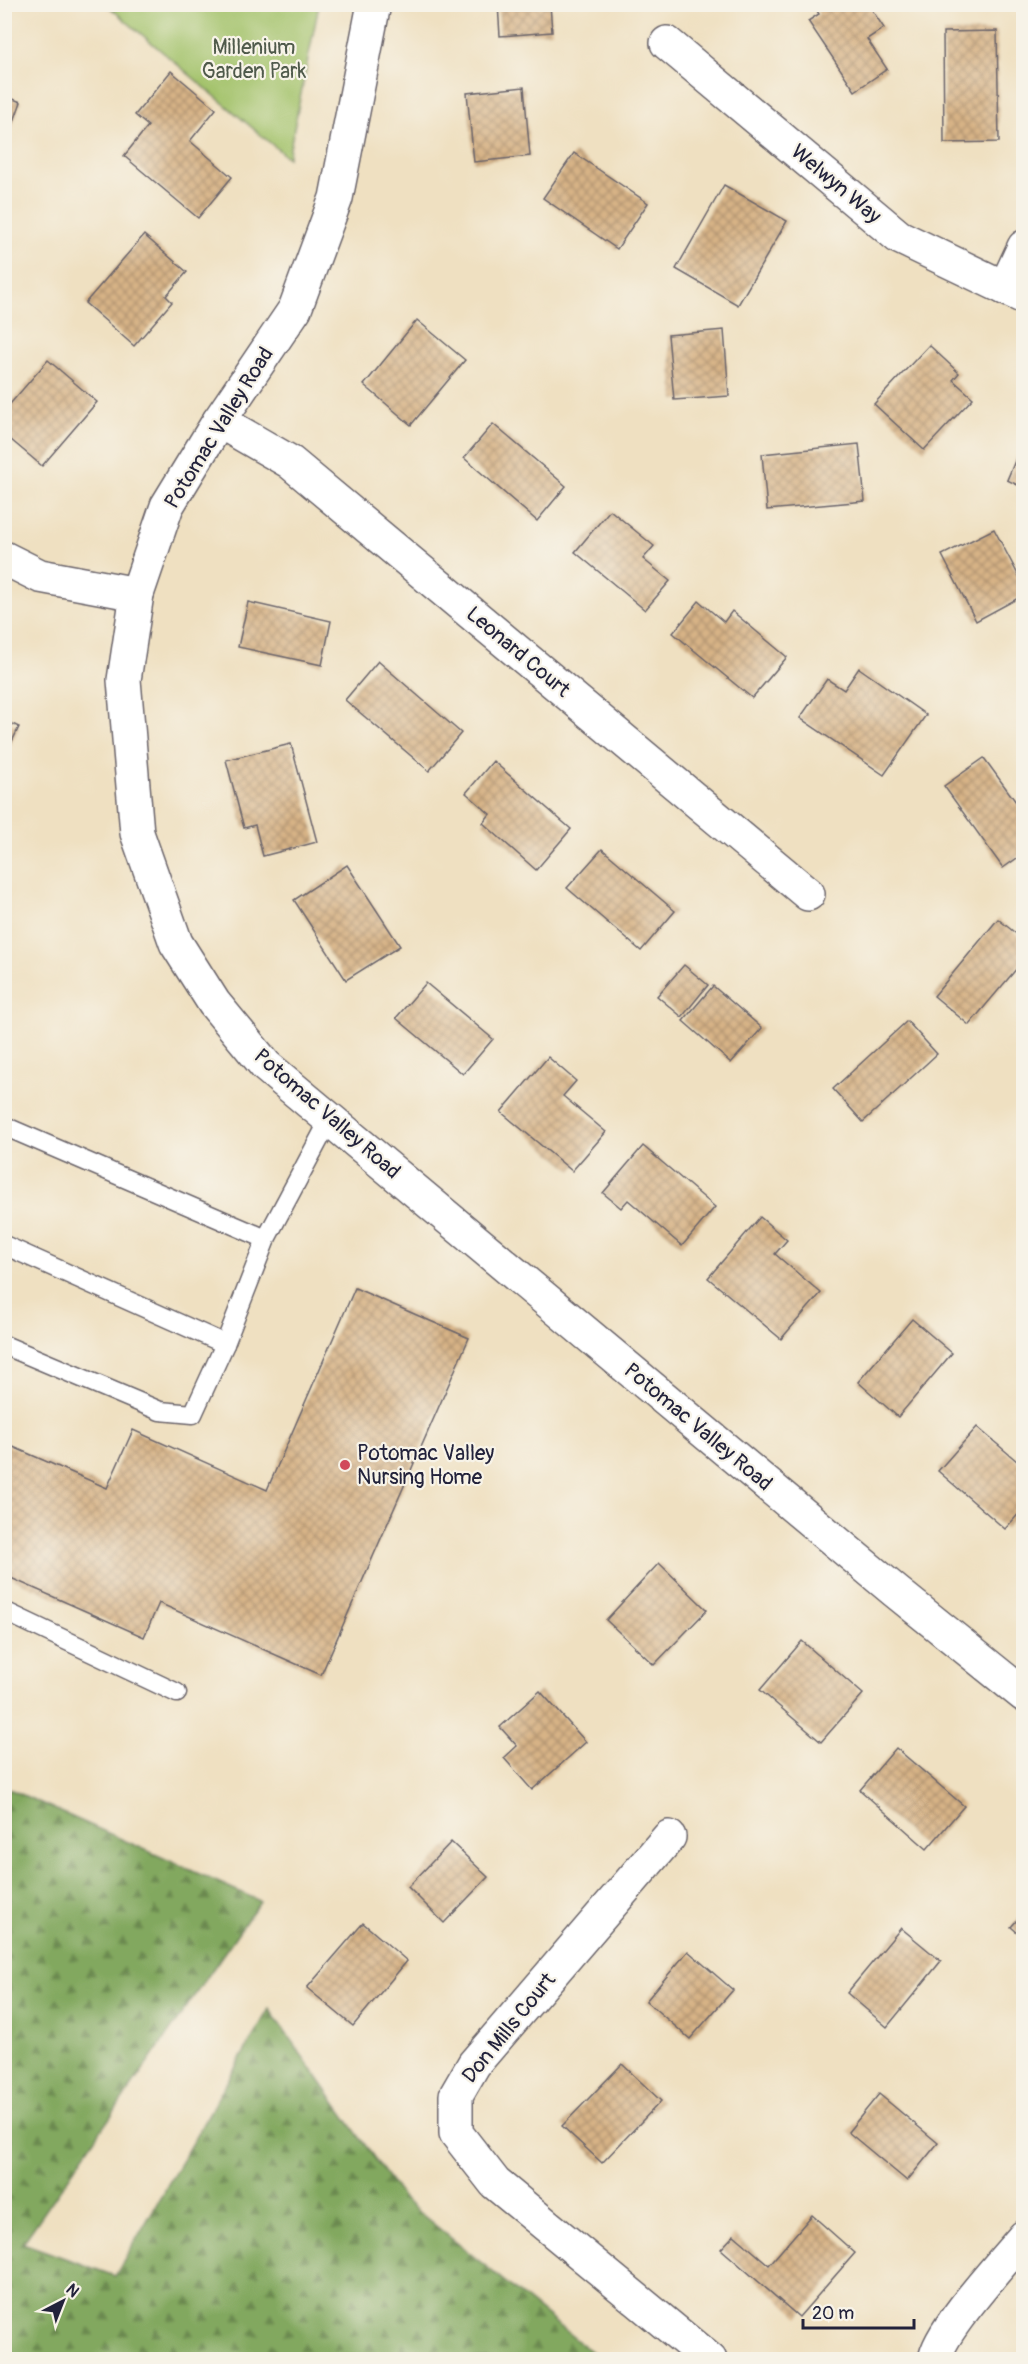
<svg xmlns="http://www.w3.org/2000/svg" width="1028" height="2364" viewBox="0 0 1028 2364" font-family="Pangolin,sans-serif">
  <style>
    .forest { fill: url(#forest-firs); stroke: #52654c; stroke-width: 1.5 }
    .park { fill: #a3c26a; stroke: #627252; stroke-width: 1.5 }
    .building { fill: url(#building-cross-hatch) }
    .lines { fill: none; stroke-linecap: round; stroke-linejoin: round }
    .service-casing { stroke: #6a646a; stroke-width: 21 }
    .minor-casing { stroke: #6a646a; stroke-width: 36 }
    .service { stroke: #fff; stroke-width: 18 }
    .minor { stroke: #fff; stroke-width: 33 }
    .poi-dot { fill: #d1495b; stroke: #f7f3e8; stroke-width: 2 }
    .labels { text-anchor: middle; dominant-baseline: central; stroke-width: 4.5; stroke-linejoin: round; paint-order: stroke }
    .park-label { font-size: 21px; fill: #4f5a4b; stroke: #f7f3e8 }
    .street-label { font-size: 21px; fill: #22223b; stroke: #f7f3e8 }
    .poi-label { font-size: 21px; fill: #22223b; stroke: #f7f3e8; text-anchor: start }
  </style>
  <defs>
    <pattern id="forest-firs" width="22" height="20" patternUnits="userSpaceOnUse" patternTransform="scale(1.5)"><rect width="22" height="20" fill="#82a85e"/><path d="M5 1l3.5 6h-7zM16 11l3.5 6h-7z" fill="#6a884f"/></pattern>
    <pattern id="building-cross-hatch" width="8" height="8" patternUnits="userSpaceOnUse" patternTransform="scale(1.5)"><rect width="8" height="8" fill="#d7b386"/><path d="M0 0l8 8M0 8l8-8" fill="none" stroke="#ae916f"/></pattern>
  </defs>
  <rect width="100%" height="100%" fill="#f7f3e8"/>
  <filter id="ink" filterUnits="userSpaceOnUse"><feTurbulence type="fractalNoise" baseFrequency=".0167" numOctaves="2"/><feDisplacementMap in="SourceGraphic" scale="12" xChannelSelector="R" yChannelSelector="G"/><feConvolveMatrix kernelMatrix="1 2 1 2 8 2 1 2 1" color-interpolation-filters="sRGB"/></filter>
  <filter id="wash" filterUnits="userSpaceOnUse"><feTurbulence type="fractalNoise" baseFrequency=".008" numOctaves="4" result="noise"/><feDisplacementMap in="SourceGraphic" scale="24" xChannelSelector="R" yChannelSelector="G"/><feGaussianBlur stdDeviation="1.35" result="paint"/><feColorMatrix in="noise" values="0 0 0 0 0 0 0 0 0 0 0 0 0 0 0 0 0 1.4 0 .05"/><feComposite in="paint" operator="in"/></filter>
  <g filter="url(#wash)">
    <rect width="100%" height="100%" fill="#efe0c1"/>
    <polygon class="forest" points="5,1787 260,1901 23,2243 115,2276 269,2009 404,2200 600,2359 5,2359"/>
    <polygon class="park" points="107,5 319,5 288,158"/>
    <g id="blocks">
      <g class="building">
        <polygon points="498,4 550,4 552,32 500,36"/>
        <polygon points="813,4 868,4 884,28 867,39 887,69 855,91 808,21 819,14"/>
        <polygon points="997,31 999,142 944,143 943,32"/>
        <polygon points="171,71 216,109 190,141 232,177 198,218 124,156 148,126 135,115"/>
        <polygon points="524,87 530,156 474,162 467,93"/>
        <polygon points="5,96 21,102 5,146"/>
        <polygon points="574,153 648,203 617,249 543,198"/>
        <polygon points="724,185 787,221 738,305 676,269"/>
        <polygon points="144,235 187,272 166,296 172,302 134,346 85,303"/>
        <polygon points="417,320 465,360 411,425 364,385"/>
        <polygon points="724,330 729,396 674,400 668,335"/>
        <polygon points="929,345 959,373 953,380 973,398 924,450 874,404"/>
        <polygon points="48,360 97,402 42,466 4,434 4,411"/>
        <polygon points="493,424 566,486 537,521 464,458"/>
        <polygon points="1023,442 1024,442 1024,488 1007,480"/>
        <polygon points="859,444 865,501 767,510 762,454"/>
        <polygon points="610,510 654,546 643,559 670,581 645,610 575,552"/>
        <polygon points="994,529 1024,586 1024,595 976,621 942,555"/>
        <polygon points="699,601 724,622 732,611 787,657 752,698 673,633"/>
        <polygon points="248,602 331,621 322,665 238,647"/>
        <polygon points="378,661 461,733 429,771 345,700"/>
        <polygon points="859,668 926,715 884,775 800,718 827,679 844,690"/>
        <polygon points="4,720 19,727 4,758"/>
        <polygon points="291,744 317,842 263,856 255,825 244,828 226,760"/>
        <polygon points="984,758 1024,813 1024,853 1003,868 944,786"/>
        <polygon points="493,761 571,829 536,870 483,823 490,814 466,793"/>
        <polygon points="602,849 675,911 641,951 567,888"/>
        <polygon points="347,865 400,946 346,980 294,900"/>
        <polygon points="998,919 1024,940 1024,960 969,1025 934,996"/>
        <polygon points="684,965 708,985 682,1017 657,996"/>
        <polygon points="426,983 493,1039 463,1074 396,1018"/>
        <polygon points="713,986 762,1028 731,1063 683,1021"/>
        <polygon points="907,1021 937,1054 863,1122 833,1089"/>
        <polygon points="548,1057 576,1081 563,1096 606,1132 572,1171 501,1112"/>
        <polygon points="643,1146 715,1207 682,1246 628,1200 621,1208 603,1193"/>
        <polygon points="760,1217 787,1240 775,1254 821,1293 781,1339 708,1278"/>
        <polygon points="355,1288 469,1338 321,1675 159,1603 144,1637 4,1575 4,1443 107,1488 133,1430 267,1490"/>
        <polygon points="912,1319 952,1353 898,1417 858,1382"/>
        <polygon points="977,1427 1024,1467 1024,1508 1005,1529 938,1471"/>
        <polygon points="659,1563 707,1610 654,1665 606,1620"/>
        <polygon points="802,1641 863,1694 821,1742 760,1690"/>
        <polygon points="540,1691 586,1742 532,1790 504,1758 517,1746 500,1727"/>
        <polygon points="896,1748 964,1806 927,1849 860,1790"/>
        <polygon points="451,1842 488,1877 444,1923 408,1887"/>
        <polygon points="1024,1912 1024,1938 1011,1927"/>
        <polygon points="363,1923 407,1961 353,2026 307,1988"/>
        <polygon points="901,1928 941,1961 887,2027 847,1993"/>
        <polygon points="688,1951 733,1990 690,2039 646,2001"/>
        <polygon points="622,2064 661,2101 602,2163 562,2126"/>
        <polygon points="879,2094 938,2143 907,2181 848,2132"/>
        <polygon points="812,2215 855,2253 799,2317 721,2249 734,2235 769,2265"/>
      </g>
    </g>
  </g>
  <g filter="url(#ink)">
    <use href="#blocks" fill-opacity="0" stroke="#6a646a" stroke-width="1.5"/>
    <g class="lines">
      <defs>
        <g id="service">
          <polyline points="4,1126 266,1239"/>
          <polyline points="4,1245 225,1344"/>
          <polyline points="4,1345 160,1411 193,1414 225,1344 266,1239 330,1119"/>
          <polyline points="4,1611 177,1693"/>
        </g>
        <g id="minor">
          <polyline points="374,4 336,198 295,309 219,421 167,506 137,594 124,680 137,833 176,943 214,1003 266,1066 895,1591 1024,1695"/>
          <polyline points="667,43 899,237 1024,297"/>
          <polyline points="1005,288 1024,247"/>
          <polyline points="219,421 290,462 808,894"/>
          <polyline points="4,558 40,576 137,594"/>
          <polyline points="669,1837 474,2064 456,2095 456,2133 495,2183 710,2360"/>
          <path d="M935,2360C938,2332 1003,2262 1024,2237"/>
        </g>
      </defs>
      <use href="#service" class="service-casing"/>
      <use href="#minor" class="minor-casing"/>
      <use href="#service" class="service"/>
      <use href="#minor" class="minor"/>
    </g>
  </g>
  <circle class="poi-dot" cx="345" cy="1465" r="6"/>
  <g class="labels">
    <g class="park-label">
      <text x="254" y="47">Millenium<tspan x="254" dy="24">Garden Park</tspan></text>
    </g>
    <g class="street-label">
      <text transform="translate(836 184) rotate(40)">Welwyn Way</text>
      <text transform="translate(219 428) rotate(-58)">Potomac Valley Road</text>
      <text transform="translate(518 652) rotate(40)">Leonard Court</text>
      <text transform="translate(327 1114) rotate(41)">Potomac Valley Road</text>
      <text transform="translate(698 1427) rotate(40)">Potomac Valley Road</text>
      <text transform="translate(509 2028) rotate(-51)">Don Mills Court</text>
    </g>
    <g class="poi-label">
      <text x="357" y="1453">Potomac Valley<tspan x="357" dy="24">Nursing Home</tspan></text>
    </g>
  </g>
  <rect width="1028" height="2364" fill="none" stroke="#f7f3e8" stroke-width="24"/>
  <g transform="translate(63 2301) rotate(42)" stroke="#f7f3e8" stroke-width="4.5" paint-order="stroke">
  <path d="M0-4.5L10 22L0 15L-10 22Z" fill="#22223b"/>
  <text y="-9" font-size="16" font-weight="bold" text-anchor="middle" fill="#22223b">N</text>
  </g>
  <path d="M803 2319v9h111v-9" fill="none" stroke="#22223b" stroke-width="3"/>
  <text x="812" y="2319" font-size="18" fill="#22223b" stroke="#f7f3e8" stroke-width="4.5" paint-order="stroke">20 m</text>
</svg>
